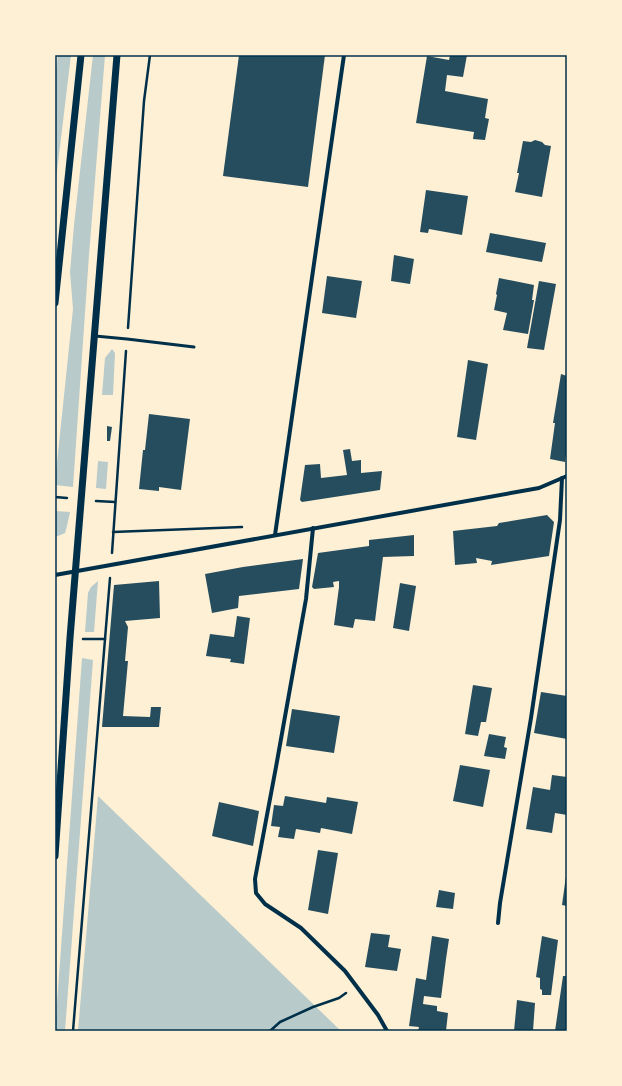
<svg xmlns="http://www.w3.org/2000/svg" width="622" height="1086" viewBox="0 0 622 1086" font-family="'Open Sans',sans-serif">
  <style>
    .green { fill: #b9caca }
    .building { fill: #264d5e }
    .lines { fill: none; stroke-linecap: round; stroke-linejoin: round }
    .path { stroke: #003049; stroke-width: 2.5 }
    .service { stroke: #003049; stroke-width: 3 }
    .minor { stroke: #003049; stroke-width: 4 }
    .tertiary { stroke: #003049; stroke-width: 7 }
    .neatline { fill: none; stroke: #003049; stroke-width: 1.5 }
  </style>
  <rect width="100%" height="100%" fill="#fdf0d5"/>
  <g class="green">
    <polygon points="58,55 71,55 55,188 55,79"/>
    <polygon points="93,55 105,55 89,255 73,487 55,485 55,482 73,309 70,272 74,225"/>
    <polygon points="112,349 115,353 113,395 102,395 105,358"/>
    <polygon points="98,461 108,462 106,489 96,488"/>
    <polygon points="55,511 70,512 67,526 65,533 58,536 55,536"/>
    <polygon points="98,581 94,632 85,632 88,593 91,587"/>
    <polygon points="82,658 93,660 65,1031 55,1031"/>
    <polygon points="98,796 341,1031 78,1031"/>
  </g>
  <g class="building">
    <polygon points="239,55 325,55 308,187 223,176"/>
    <polygon points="450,55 467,55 463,77 447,75 445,91 488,99 485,118 489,119 485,140 473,139 474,132 416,123 427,56 449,60"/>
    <polygon points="535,140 542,142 545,145 551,146 542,197 515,192 519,173 517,173 523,141 531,142"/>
    <polygon points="426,190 468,196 462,235 429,229 428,233 420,232"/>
    <polygon points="490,233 546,243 542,262 486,252"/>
    <polygon points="394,255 414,259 410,284 391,281"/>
    <polygon points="327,276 362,281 356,318 322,313"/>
    <polygon points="499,278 534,285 532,300 534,300 528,334 503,330 507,313 494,310 497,295 496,294"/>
    <polygon points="539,281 556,284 544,350 527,348"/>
    <polygon points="468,360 488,364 476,440 457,437"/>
    <polygon points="561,374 567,376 567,445 565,462 550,459 555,423 553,423"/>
    <polygon points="149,414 190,419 181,490 159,487 159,491 139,489 143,450 145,450"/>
    <polygon points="107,426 112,427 110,441 107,441"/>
    <polygon points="350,449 352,461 361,460 361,473 382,471 380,490 302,502 300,500 305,465 320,464 321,478 347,475 343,450"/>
    <polygon points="547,515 554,522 549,556 491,565 492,561 476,558 477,563 455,565 453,531 497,526 499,523"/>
    <polygon points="414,535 414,556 383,557 375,621 355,619 353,628 334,625 339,587 339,581 333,582 334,587 314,589 312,587 318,553 369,546 369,540"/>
    <polygon points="303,559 299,589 239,596 238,608 212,613 205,574 243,567"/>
    <polygon points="159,581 160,618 125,621 128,627 125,661 128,661 123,716 150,717 151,707 161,707 159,727 102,727 114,585"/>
    <polygon points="400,583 416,586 409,631 393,628"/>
    <polygon points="237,616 250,618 244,664 230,662 231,659 206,656 210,634 234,637"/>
    <polygon points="473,685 492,688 486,722 481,722 478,736 465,734"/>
    <polygon points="541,692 567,696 567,739 534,733"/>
    <polygon points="292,709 340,716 334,753 286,746"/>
    <polygon points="489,734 506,737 504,747 507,748 505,759 484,756"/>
    <polygon points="460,765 490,770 483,807 453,801"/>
    <polygon points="552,775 567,777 567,815 555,813 552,833 526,829 533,787 550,790"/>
    <polygon points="285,796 326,803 327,797 358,802 352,834 321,828 320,833 296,829 294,839 278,837 280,827 271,826 274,805 283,806"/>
    <polygon points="219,802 259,811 253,846 212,836"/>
    <polygon points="318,850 338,853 328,914 308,910"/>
    <polygon points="566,876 567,876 567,906 562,905"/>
    <polygon points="439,890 455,893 453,909 436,907"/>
    <polygon points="371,933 390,935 388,947 401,949 397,971 365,967"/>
    <polygon points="432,936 449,939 446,959 441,998 424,996 423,1004 437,1006 437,1011 448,1013 446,1031 418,1031 419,1027 409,1026 416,978 426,980"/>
    <polygon points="542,936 558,940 551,995 542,995 542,990 540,989 540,978 536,977"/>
    <polygon points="563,976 567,976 567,1031 555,1031"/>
    <polygon points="517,1000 535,1003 533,1031 514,1031"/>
  </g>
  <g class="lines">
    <g class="path">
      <polyline points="128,328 144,101 150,55"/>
      <polyline points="55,497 67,498"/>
      <polyline points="96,501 115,502"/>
      <polyline points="113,532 242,527"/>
      <polyline points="112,553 126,351"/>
      <polyline points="83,639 105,639"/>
      <polyline points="73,1031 110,578"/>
      <polyline points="270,1031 280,1022 313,1007 339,998 346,993"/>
    </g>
    <polyline class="service" points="95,336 127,339 194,347"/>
    <g class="minor">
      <polyline points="313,528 306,599 276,767 255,879 256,893 265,904 301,928 345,971 378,1015 387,1031"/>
      <polyline points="275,535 344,55"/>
      <polyline points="55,575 539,488 567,476"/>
      <polyline points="498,923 500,903 531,718 560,520 562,478"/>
    </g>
    <g class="tertiary">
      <polyline points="55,303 81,55"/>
      <polyline points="55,856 70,638 117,55"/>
    </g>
  </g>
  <rect width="622" height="1086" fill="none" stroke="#fdf0d5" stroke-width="112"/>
  <rect x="56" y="56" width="510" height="974" class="neatline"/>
</svg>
